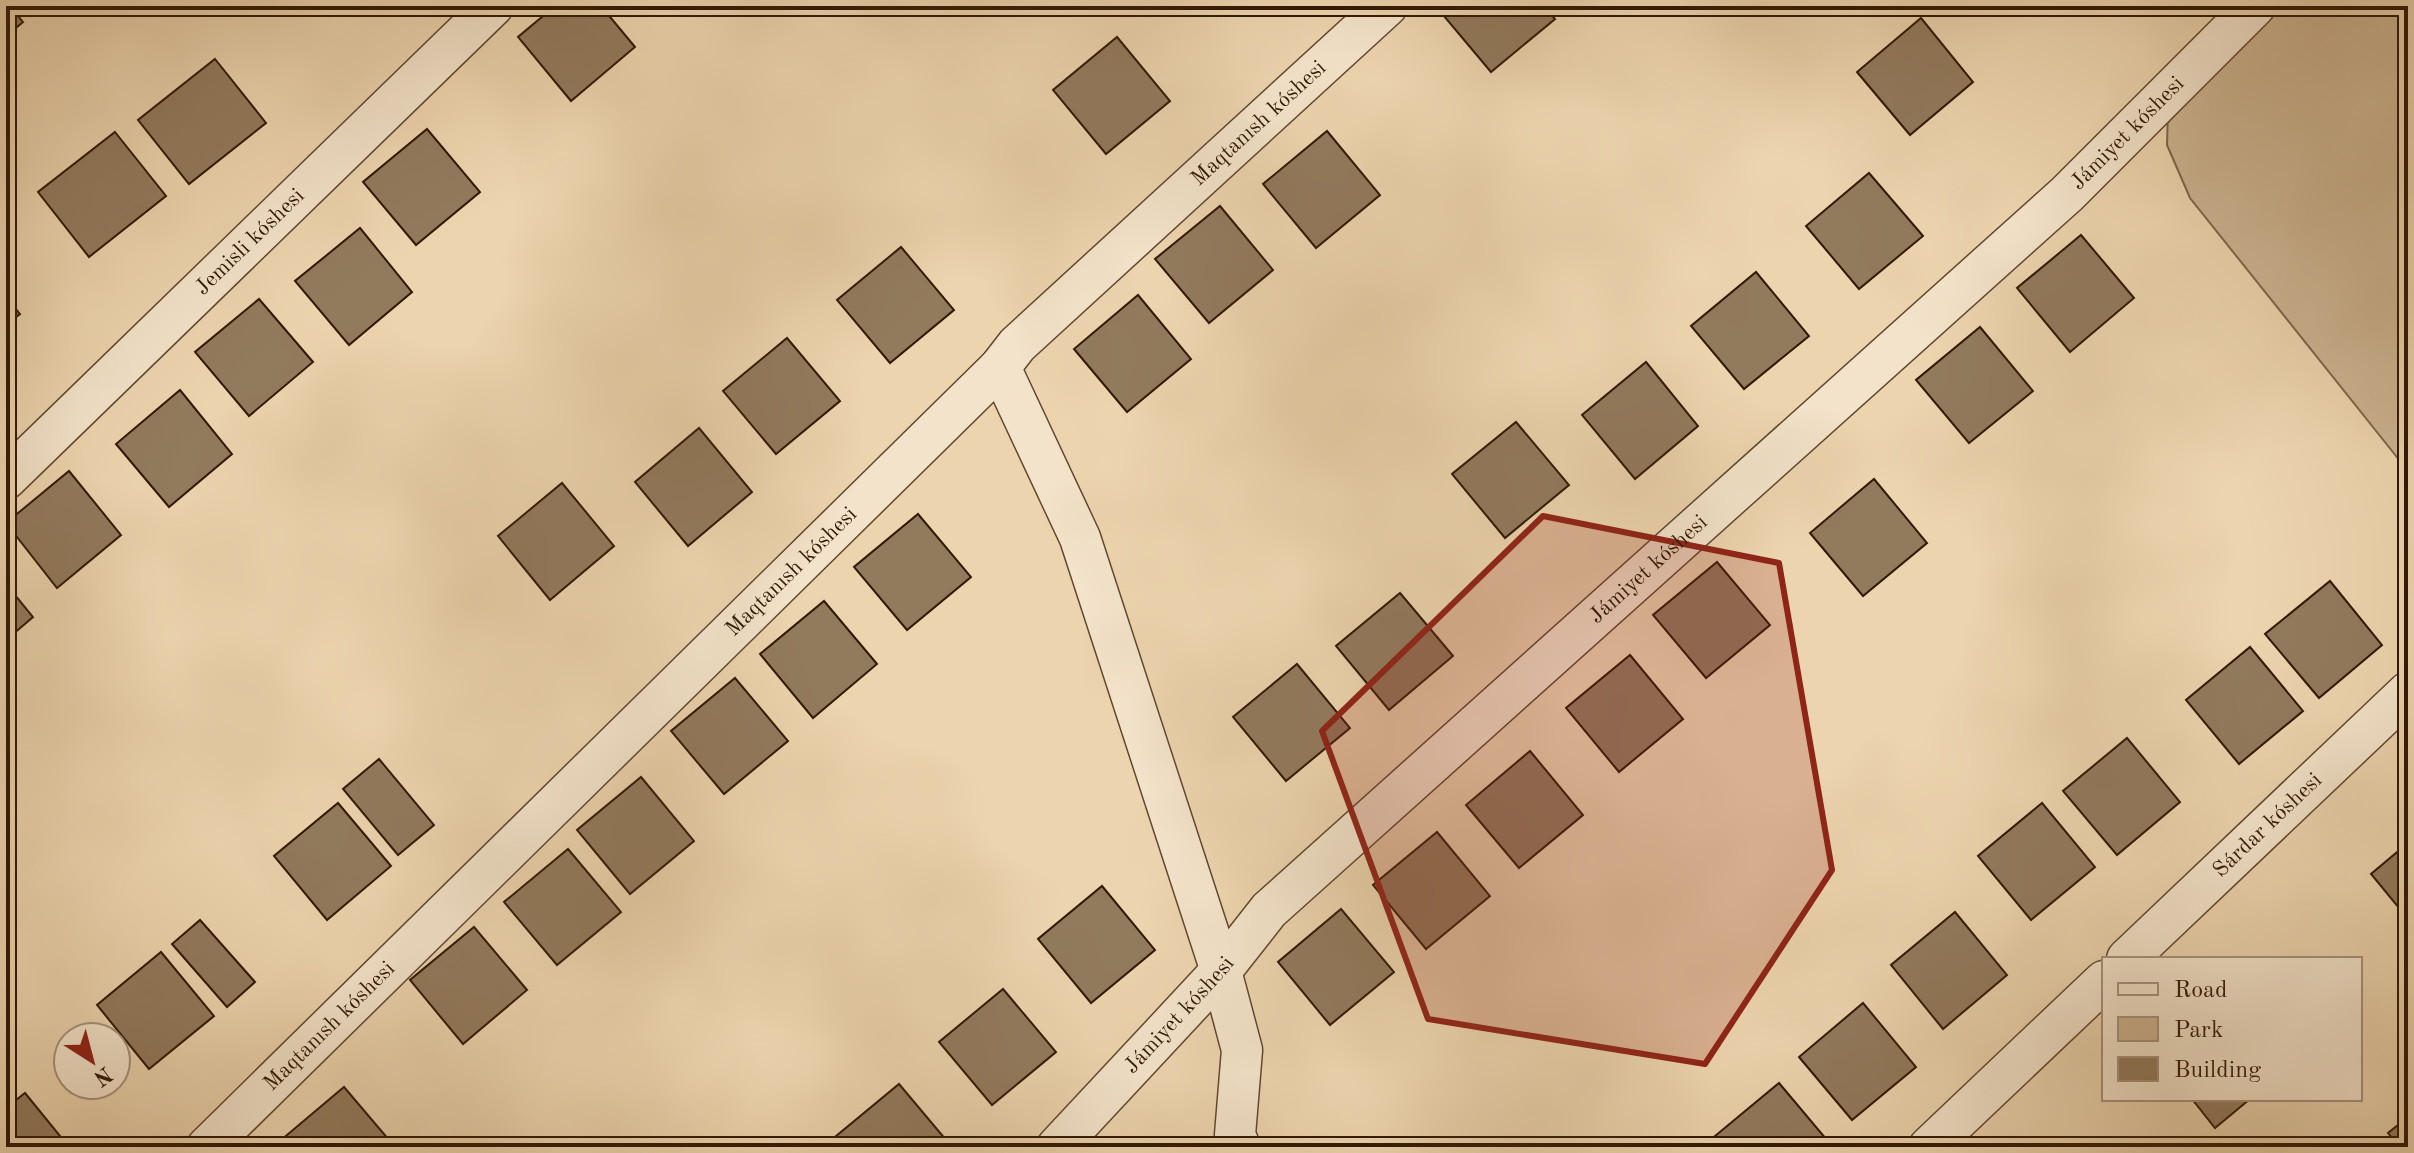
<svg xmlns="http://www.w3.org/2000/svg" width="2414" height="1153" viewBox="0 0 2414 1153" font-family="'Old Standard TT',serif">
  <style>
    .green { fill: #ccb491; stroke: #7e664b; stroke-width: 2 }
    .building { fill: #927a5d; stroke: #311905; stroke-width: 2 }
    .lines { fill: none; stroke-linecap: round; stroke-linejoin: round }
    .minor-casing { stroke: #60482f; stroke-width: 43 }
    .minor { stroke: #f3e3ca; stroke-width: 40 }
    .marked { fill: #8f2418; fill-opacity: 0.2; stroke: #8f2418; stroke-width: 6; stroke-linejoin: round }
    .labels { text-anchor: middle; dominant-baseline: central; stroke-width: 8; stroke-linejoin: round; paint-order: stroke }
    .street-label { font-size: 22px; fill: #311905; stroke: #f3e3ca }
  </style>
  <rect width="100%" height="100%" fill="#ecd4ae"/>
  <filter id="stains"><feTurbulence type="fractalNoise" baseFrequency=".0025" numOctaves="4"/><feColorMatrix values="0 0 0 0 .2 0 0 0 0 .09 0 0 0 0 .02 0 0 0 .5 -.17"/></filter>
  <radialGradient id="worn" r=".72"><stop offset=".6" stop-color="#630" stop-opacity="0"/><stop offset="1" stop-color="#630" stop-opacity=".3"/></radialGradient>
  <polygon class="green" points="2273,6 2408,6 2408,471 2190,198 2167,145 2168,109"/>
  <g class="building">
    <polygon points="6,6 10,6 23,22 6,36"/>
    <polygon points="555,6 601,6 635,47 571,101 518,37"/>
    <polygon points="1442,6 1544,6 1555,19 1491,72 1438,9"/>
    <polygon points="1921,18 1973,82 1910,135 1857,72"/>
    <polygon points="1117,37 1170,101 1106,154 1053,90"/>
    <polygon points="215,59 266,123 189,184 138,120"/>
    <polygon points="427,129 480,192 416,245 363,182"/>
    <polygon points="1327,131 1380,195 1316,248 1263,184"/>
    <polygon points="115,132 166,196 89,257 38,192"/>
    <polygon points="1869,173 1923,236 1859,289 1806,226"/>
    <polygon points="1220,206 1273,270 1209,323 1155,259"/>
    <polygon points="360,228 412,292 349,345 295,281"/>
    <polygon points="2081,235 2134,298 2070,352 2017,288"/>
    <polygon points="901,247 954,310 890,363 837,300"/>
    <polygon points="1756,272 1809,336 1744,389 1691,326"/>
    <polygon points="1138,295 1191,359 1127,412 1074,349"/>
    <polygon points="6,297 20,314 6,325"/>
    <polygon points="259,299 313,362 249,416 195,352"/>
    <polygon points="1980,327 2033,391 1969,443 1916,380"/>
    <polygon points="787,338 840,401 776,454 723,391"/>
    <polygon points="1646,362 1698,426 1635,479 1582,415"/>
    <polygon points="180,390 232,454 169,507 116,444"/>
    <polygon points="1516,422 1569,485 1505,538 1452,474"/>
    <polygon points="699,428 752,492 688,546 635,482"/>
    <polygon points="69,471 121,535 57,588 6,523"/>
    <polygon points="1874,479 1927,543 1863,596 1810,533"/>
    <polygon points="562,483 614,546 550,600 498,536"/>
    <polygon points="918,514 971,577 907,630 854,567"/>
    <polygon points="1717,562 1770,625 1706,678 1653,615"/>
    <polygon points="2330,581 2382,645 2319,698 2265,634"/>
    <polygon points="6,584 33,617 6,640"/>
    <polygon points="1400,593 1453,656 1389,710 1336,646"/>
    <polygon points="824,601 877,664 813,718 760,654"/>
    <polygon points="2250,647 2303,711 2239,764 2186,700"/>
    <polygon points="1630,655 1683,719 1619,772 1566,708"/>
    <polygon points="1297,664 1350,728 1286,781 1233,717"/>
    <polygon points="735,678 788,741 724,794 671,731"/>
    <polygon points="2127,738 2180,802 2117,855 2063,791"/>
    <polygon points="1530,751 1583,815 1519,868 1466,805"/>
    <polygon points="379,759 434,825 398,855 343,789"/>
    <polygon points="641,777 694,841 630,894 577,830"/>
    <polygon points="338,803 391,866 327,920 274,856"/>
    <polygon points="2042,803 2095,867 2031,920 1978,856"/>
    <polygon points="1437,832 1490,896 1426,949 1373,885"/>
    <polygon points="2408,843 2408,919 2371,874"/>
    <polygon points="568,849 621,912 557,965 504,902"/>
    <polygon points="1102,886 1155,950 1091,1003 1038,939"/>
    <polygon points="1341,909 1394,972 1330,1025 1278,962"/>
    <polygon points="1955,912 2007,975 1943,1029 1891,965"/>
    <polygon points="200,920 255,982 227,1007 172,944"/>
    <polygon points="474,927 527,990 463,1044 410,980"/>
    <polygon points="161,952 214,1016 149,1069 97,1005"/>
    <polygon points="1003,989 1056,1052 992,1105 939,1042"/>
    <polygon points="1863,1003 1916,1067 1852,1120 1799,1057"/>
    <polygon points="1779,1083 1832,1146 1725,1147 1715,1136"/>
    <polygon points="899,1084 952,1147 843,1147 835,1137"/>
    <polygon points="344,1087 395,1147 287,1147 281,1140"/>
    <polygon points="25,1093 69,1147 6,1147 6,1108"/>
    <polygon points="2192,1099 2250,1099 2215,1128"/>
    <polygon points="2408,1117 2408,1147 2399,1147 2388,1133"/>
  </g>
  <g class="lines">
    <defs>
      <g id="minor">
        <polyline points="1000,367 1080,538 1221,971 1242,1050 1235,1135 1240,1147"/>
        <path id="s1" d="M6,479L493,6"/>
        <path id="s2" d="M2127,959L2408,692"/>
        <path id="s3" d="M207,1147L1000,367L1017,345L1387,6"/>
        <path id="s4" d="M1057,1147L1221,971L1269,910L2067,194L2255,6"/>
        <polyline points="1929,1147 2104,981"/>
      </g>
    </defs>
    <use href="#minor" class="minor-casing"/>
    <use href="#minor" class="minor"/>
  </g>
  <path class="marked" d="M1543,516L1779,563L1832,870L1705,1064L1428,1019L1322,731Z"/>
  <g class="labels">
    <g class="street-label">
      <text stroke="none"><textPath href="#s3" startOffset="1468">Maqtanısh kóshesi</textPath></text>
      <text stroke="none"><textPath href="#s4" startOffset="1476">Jámiyet kóshesi</textPath></text>
      <text stroke="none"><textPath href="#s1" startOffset="340">Jemisli kóshesi</textPath></text>
      <text stroke="none"><textPath href="#s4" startOffset="828">Jámiyet kóshesi</textPath></text>
      <text stroke="none"><textPath href="#s3" startOffset="820">Maqtanısh kóshesi</textPath></text>
      <text stroke="none"><textPath href="#s2" startOffset="194">Sárdar kóshesi</textPath></text>
      <text stroke="none"><textPath href="#s4" startOffset="180">Jámiyet kóshesi</textPath></text>
      <text stroke="none"><textPath href="#s3" startOffset="172">Maqtanısh kóshesi</textPath></text>
    </g>
  </g>
  <rect width="2414" height="1153" fill="none" stroke="#ecd4ae" stroke-width="32"/>
  <rect x="8" y="8" width="2398" height="1137" fill="none" stroke="#311905" stroke-width="4"/>
  <rect x="16" y="16" width="2382" height="1121" fill="none" stroke="#311905" stroke-width="2"/>
  <rect x="2102" y="957" width="260" height="144" fill="#f3e3ca" stroke="#a5927b" stroke-width="2"/>
  <rect x="2118" y="983" width="40" height="12" fill="#f3e3ca" stroke="#a5927b" stroke-width="2"/>
  <text x="2174" y="997" font-size="24" fill="#311905">Road</text>
  <rect x="2118" y="1017" width="40" height="24" fill="#ccb491" stroke="#a5927b" stroke-width="2"/>
  <text x="2174" y="1037" font-size="24" fill="#311905">Park</text>
  <rect x="2118" y="1057" width="40" height="24" fill="#927a5d" stroke="#a5927b" stroke-width="2"/>
  <text x="2174" y="1077" font-size="24" fill="#311905">Building</text>
  <g transform="translate(92 1061) rotate(144)"><circle r="38" fill="#f3e3ca" stroke="#a5927b" stroke-width="2"/>
  <path d="M0-6L14 30L0 20L-14 30Z" fill="#8f2418"/>
  <text y="-12" font-size="22" font-weight="bold" text-anchor="middle" fill="#311905">N</text>
  </g>
  <rect width="100%" height="100%" filter="url(#stains)"/>
  <rect width="100%" height="100%" fill="url(#worn)"/>
</svg>
